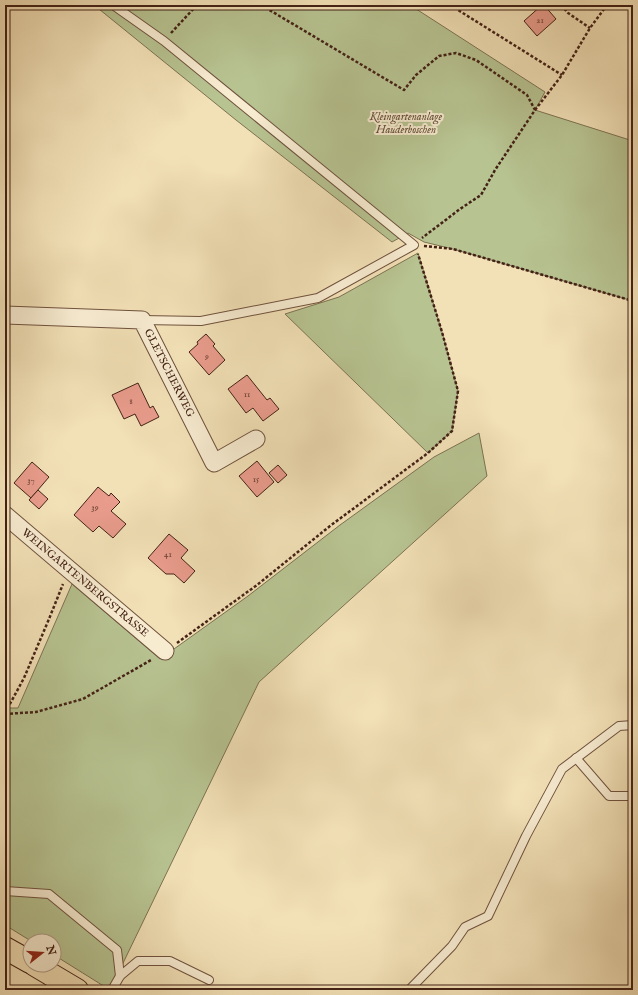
<svg xmlns="http://www.w3.org/2000/svg" width="638" height="995" viewBox="0 0 638 995" font-family="'IM FELL English',serif">
  <style>
    .green { fill: #b7c391; stroke: #7d7253 }
    .lines { fill: none; stroke-linecap: round; stroke-linejoin: round }
    .stream { stroke: #787f73; stroke-width: 4.5 }
    .building { fill: #e99c8c; stroke: #432115 }
    .service-casing { stroke: #6f513d; stroke-width: 10 }
    .minor-casing { stroke: #6f513d; stroke-width: 19 }
    .primary-casing { stroke: #432115; stroke-width: 24 }
    .path { stroke: #432115; stroke-width: 2.5; stroke-dasharray: 3 2; stroke-linecap: butt }
    .service { stroke: #f7ebd0; stroke-width: 8 }
    .minor { stroke: #f7ebd0; stroke-width: 17 }
    .primary { stroke: #f2e0b6; stroke-width: 22 }
    .labels { text-anchor: middle; dominant-baseline: central; stroke-width: 4; stroke-linejoin: round; paint-order: stroke }
    .number-label { font-size: 9px; fill: #6c4033 }
    .park-label { font-size: 11px; font-style: italic; fill: #604a34; stroke: #f7ebd0 }
    .street-label { font-size: 11px; fill: #432115; stroke: #f7ebd0 }
  </style>
  <rect width="100%" height="100%" fill="#f2e0b6"/>
  <filter id="stains"><feTurbulence type="fractalNoise" baseFrequency=".005" numOctaves="4"/><feColorMatrix values="0 0 0 0 .2 0 0 0 0 .09 0 0 0 0 .02 0 0 0 .5 -.17"/></filter>
  <radialGradient id="worn" r=".72"><stop offset=".6" stop-color="#630" stop-opacity="0"/><stop offset="1" stop-color="#630" stop-opacity=".3"/></radialGradient>
  <g class="green">
    <polygon points="94,5 410,5 545,92 535,110 633,141 633,301 453,249 424,242 408,233 392,242 236,120"/>
    <polygon points="418,253 442,332 458,391 452,431 428,453 285,314 339,297"/>
    <polygon points="479,433 487,476 259,682 110,990 54,955 54,941 31,941 5,925 5,708 18,708 72,584 160,659 248,596 340,525 434,457"/>
  </g>
  <g class="lines">
    <polyline class="stream" points="5,986 11,990"/>
  </g>
  <g class="building">
    <polygon points="542,5 544,5 556,19 537,36 524,21"/>
    <polygon points="206,334 215,344 213,346 225,360 209,375 189,352 198,344 197,342"/>
    <polygon points="247,375 267,400 270,398 279,409 263,421 253,408 246,413 228,389"/>
    <polygon points="138,383 150,408 153,406 159,417 141,426 135,414 124,419 112,395"/>
    <polygon points="257,461 274,482 257,497 239,476"/>
    <polygon points="32,462 49,477 31,498 14,483"/>
    <polygon points="278,465 287,475 278,483 269,473"/>
    <polygon points="98,487 109,496 111,493 120,502 111,511 126,524 113,538 99,526 93,532 74,515"/>
    <polygon points="38,490 48,499 39,509 29,500"/>
    <polygon points="169,534 188,550 181,558 195,571 184,583 174,574 166,574 148,558"/>
  </g>
  <g class="lines">
    <defs>
      <g id="service">
        <polyline points="113,5 164,41 414,245 318,298 201,321 142,320"/>
        <polyline points="576,758 609,796 633,796"/>
        <polyline points="5,891 49,894 117,950 120,976"/>
        <polyline points="112,990 120,976 138,961 170,961 209,980"/>
        <polyline points="409,990 452,946 465,927 488,916 526,836 562,769 619,726 633,725"/>
        <polyline points="633,990 633,988"/>
      </g>
      <g id="minor">
        <polyline points="5,315 142,320 214,463 256,439"/>
        <polyline points="5,515 165,651"/>
      </g>
      <g id="primary">
        <polyline points="5,948 30,962"/>
        <polyline points="35,965 77,990"/>
      </g>
    </defs>
    <use href="#service" class="service-casing"/>
    <use href="#minor" class="minor-casing"/>
    <use href="#primary" class="primary-casing"/>
    <g class="path">
      <polyline points="261,5 404,90 416,75 439,56 456,53 476,60 527,95 535,110 495,170 481,195 460,209 422,238"/>
      <polyline points="450,5 562,75"/>
      <polyline points="561,5 568,13 590,28"/>
      <polyline points="171,33 197,5"/>
      <polyline points="535,110 562,75 590,28 607,5"/>
      <polyline points="424,246 453,249 633,301"/>
      <polyline points="177,643 257,585 330,526 428,453 452,431 458,391 442,332 418,254"/>
      <polyline points="5,713 24,678 49,619 63,584"/>
      <polyline points="5,714 36,712 83,699 151,660"/>
    </g>
    <use href="#service" class="service"/>
    <use href="#minor" class="minor"/>
    <use href="#primary" class="primary"/>
  </g>
  <g class="labels">
    <g class="number-label">
      <text x="540" y="20">21</text>
      <text x="207" y="356">9</text>
      <text x="247" y="394">11</text>
      <text x="131" y="401">8</text>
      <text x="256" y="479">15</text>
      <text x="31" y="480">37</text>
      <text x="95" y="507">39</text>
      <text x="168" y="554">41</text>
    </g>
    <g class="park-label">
      <text x="406" y="117">Kleingartenanlage<tspan x="406" dy="13">Hauderboschen</tspan></text>
    </g>
    <g class="street-label">
      <text transform="translate(169 373) rotate(63)">GLETSCHERWEG</text>
      <text transform="translate(85 583) rotate(40)">WEINGARTENBERGSTRASSE</text>
    </g>
  </g>
  <rect width="638" height="995" fill="none" stroke="#f2e0b6" stroke-width="20"/>
  <rect x="6" y="6" width="626" height="983" fill="none" stroke="#432115" stroke-width="2"/>
  <rect x="10" y="10" width="618" height="975" fill="none" stroke="#432115"/>
  <g transform="translate(42 953) rotate(73)"><circle r="19" fill="#f7ebd0" stroke="#af9a85"/>
  <path d="M0-3L7 15L0 10L-7 15Z" fill="#8f2418"/>
  <text y="-6" font-size="11" font-weight="bold" text-anchor="middle" fill="#432115">N</text>
  </g>
  <rect width="100%" height="100%" filter="url(#stains)"/>
  <rect width="100%" height="100%" fill="url(#worn)"/>
</svg>
